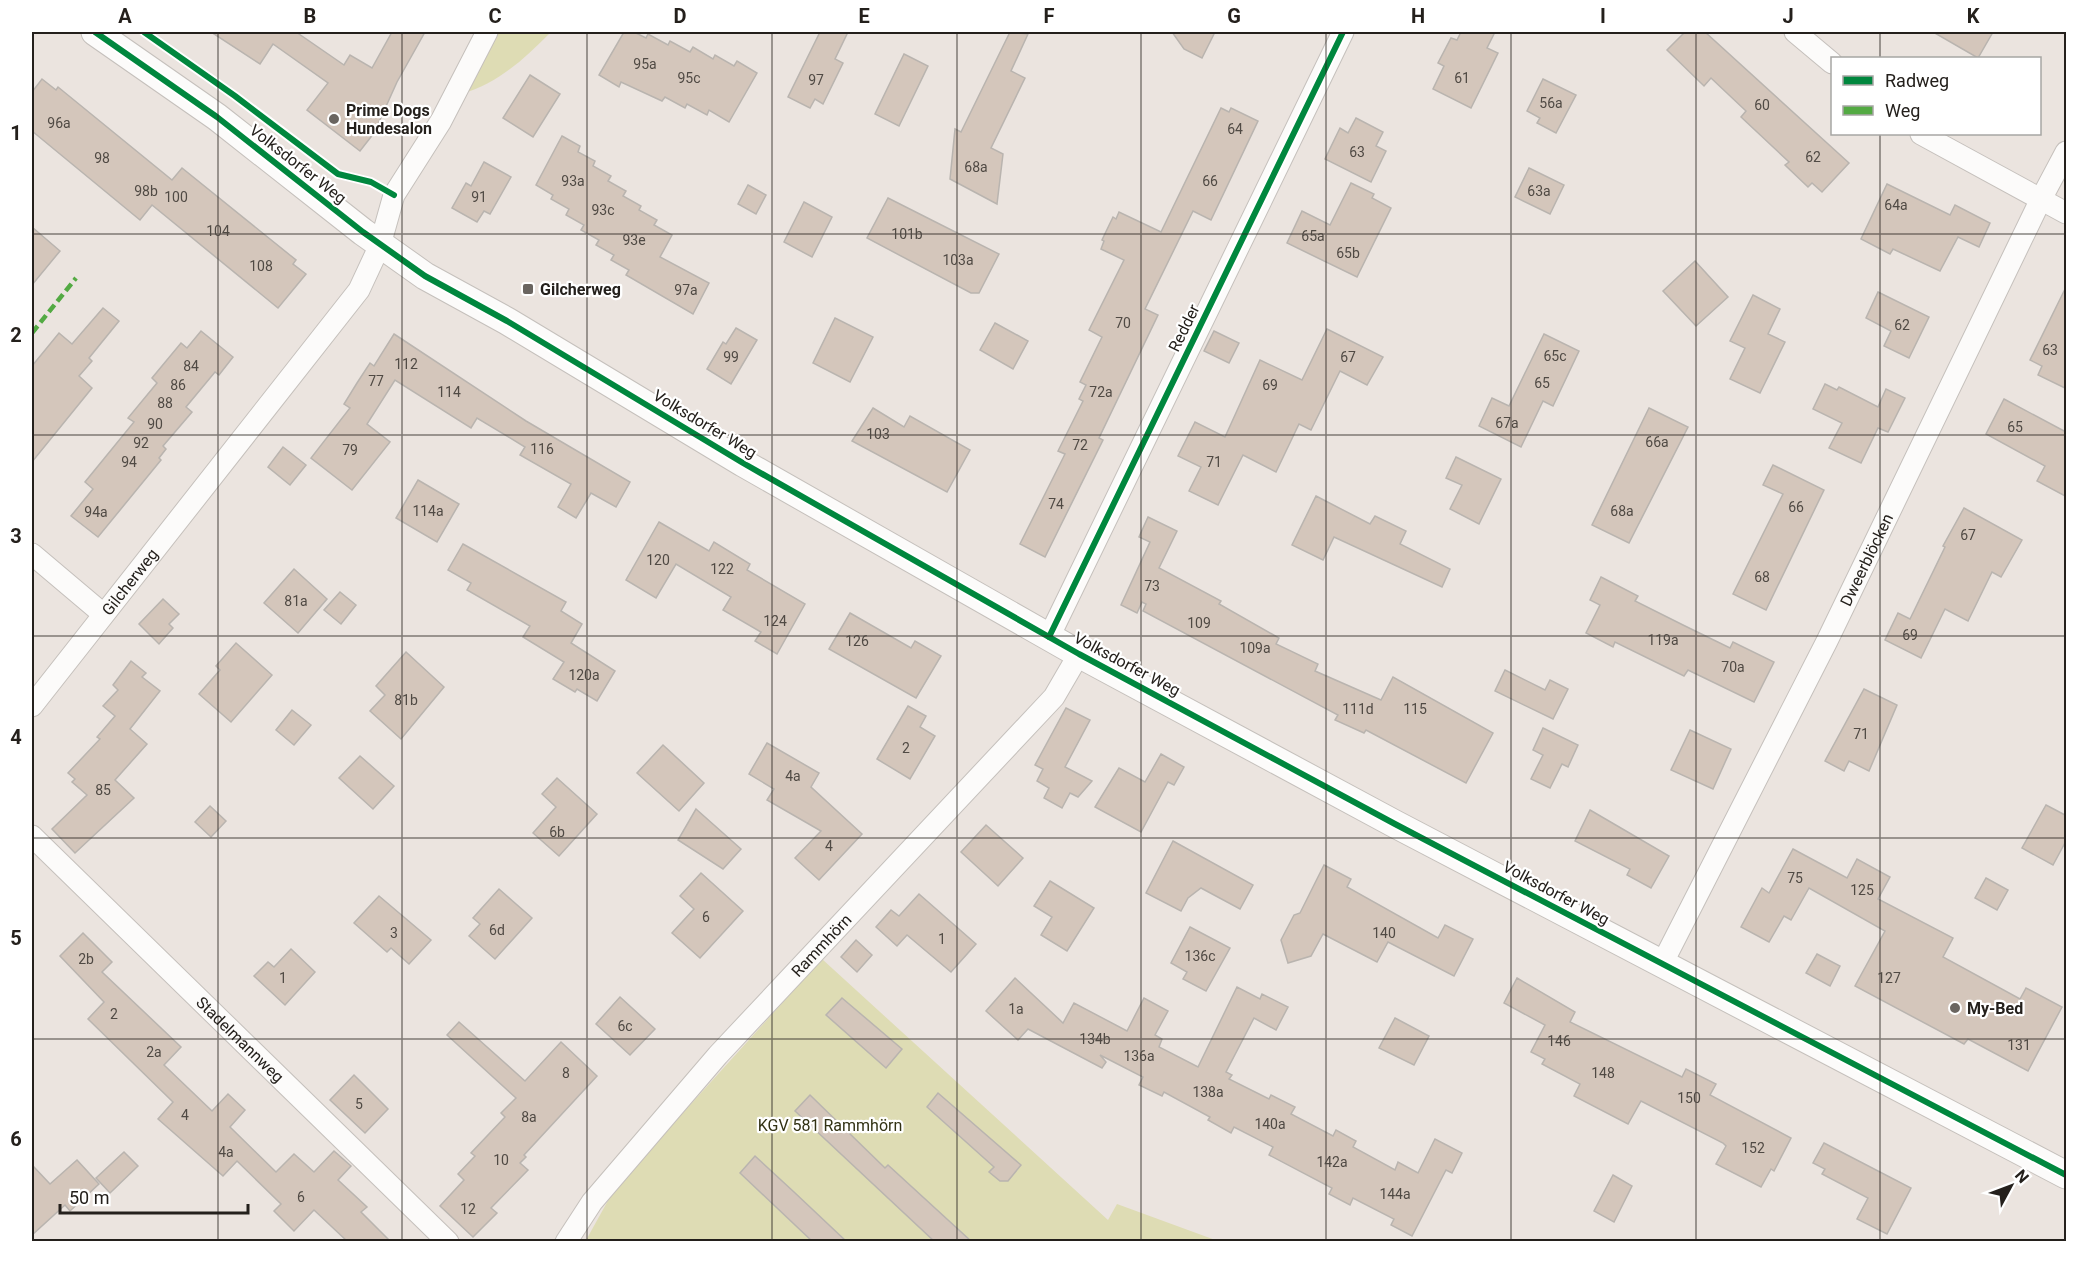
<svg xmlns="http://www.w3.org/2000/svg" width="2098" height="1273" viewBox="0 0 2098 1273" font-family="Roboto,sans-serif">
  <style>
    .green { fill: #dedcb4 }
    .building { fill: #d4c6bb; stroke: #b9b4af; stroke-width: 1.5 }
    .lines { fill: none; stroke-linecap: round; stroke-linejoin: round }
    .minor-casing { stroke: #c5c0bc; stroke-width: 23 }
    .tertiary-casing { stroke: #c5c0bc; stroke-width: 29 }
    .minor { stroke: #fcfbfa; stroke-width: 21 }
    .tertiary { stroke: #fcfbfa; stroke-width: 27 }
    .quiet { stroke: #53aa43; stroke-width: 4.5; stroke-dasharray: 9 4.5; stroke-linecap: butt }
    .cycleway-casing { stroke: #fff; stroke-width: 10 }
    .cycleway { stroke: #00873e; stroke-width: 6 }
    .grid { fill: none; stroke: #24201c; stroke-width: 1.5; stroke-opacity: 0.55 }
    .poi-dot { fill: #6a6560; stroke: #fff; stroke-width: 2 }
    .labels { text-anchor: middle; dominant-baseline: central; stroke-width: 4.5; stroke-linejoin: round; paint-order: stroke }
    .number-label { font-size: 14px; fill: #504a44 }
    .poi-label { font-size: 16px; font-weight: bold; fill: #24201c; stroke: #fff; text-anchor: start }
    .street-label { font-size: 16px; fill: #24201c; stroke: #fff }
    .park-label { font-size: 16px; fill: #313113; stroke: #fff }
    .neatline { fill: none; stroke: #24201c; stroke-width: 2 }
    .grid-label { font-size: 20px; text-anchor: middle; font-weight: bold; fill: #24201c }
  </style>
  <rect width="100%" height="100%" fill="#ebe4df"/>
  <g class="green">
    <path d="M495,32H551C524,59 500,82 462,94Z"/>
    <polygon points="822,959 1108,1220 1117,1204 1218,1241 585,1242 615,1188"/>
  </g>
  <g class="building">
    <polygon points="211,32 296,32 344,65 350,55 372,68 392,32 425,32 397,82 374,133 360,151 307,110 328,83 273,44 260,64"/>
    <polygon points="624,32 634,32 646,38 648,34 668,45 670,41 690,52 693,47 713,59 715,55 734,66 737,61 757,73 729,122 709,110 707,115 687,104 685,108 665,97 662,101 621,82 619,87 599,75"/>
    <polygon points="820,32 848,32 835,59 843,63 823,104 815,99 810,108 788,97"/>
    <polygon points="1010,32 1028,34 1011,71 1025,78 991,148 1003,154 997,204 950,179 955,129 961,132"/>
    <polygon points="1172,32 1215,32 1202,58 1184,49"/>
    <polygon points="1461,32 1495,32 1487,48 1498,53 1471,108 1433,89 1444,66 1438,63 1451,38 1457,40"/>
    <polygon points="1685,32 1705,32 1849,163 1822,192 1812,183 1808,187 1785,165 1789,162 1741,117 1746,111 1711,78 1704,86 1667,50"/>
    <polygon points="1933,32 1993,32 1978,58"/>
    <polygon points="904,54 928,66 899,126 875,114"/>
    <polygon points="530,75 560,94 533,137 503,118"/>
    <polygon points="42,79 56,90 58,87 172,180 182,168 296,260 293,264 306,274 278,308 152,205 140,220 32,131 32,92"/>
    <polygon points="1543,79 1576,95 1556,133 1537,123 1540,118 1527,111"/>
    <polygon points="1221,108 1229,112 1231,108 1258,121 1211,220 1193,211 1145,309 1158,315 1099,438 1103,440 1045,557 1020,544 1065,454 1058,451 1083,401 1079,399 1086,385 1080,382 1102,337 1089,330 1124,260 1101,249 1104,241 1102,240 1113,217 1116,219 1119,212 1161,232"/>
    <polygon points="1356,118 1383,132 1376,146 1386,151 1371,182 1325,159 1340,128 1348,133"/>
    <polygon points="562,136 580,146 578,152 595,161 593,166 611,176 608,181 626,191 623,196 641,206 639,210 657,220 654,225 672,235 660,257 709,283 693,314 626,275 629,270 611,260 614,255 596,245 599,240 581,230 584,225 566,215 569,209 551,199 553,195 536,185"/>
    <polygon points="484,162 511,177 490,214 484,211 477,222 452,208 466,183 471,186"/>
    <polygon points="1529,168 1564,185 1550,214 1515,197"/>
    <polygon points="1351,183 1374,194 1372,198 1391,208 1357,277 1287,243 1302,211 1330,225"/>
    <polygon points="1887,184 1950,215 1955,205 1990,223 1979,247 1958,237 1940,271 1893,249 1890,254 1861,239"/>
    <polygon points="748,185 766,195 756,214 738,204"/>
    <polygon points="888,198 999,254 979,293 971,293 867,238"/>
    <polygon points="804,202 832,217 812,257 784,242"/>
    <polygon points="32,227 60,251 32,285"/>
    <polygon points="1695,261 1728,297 1696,326 1663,291"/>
    <polygon points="2067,285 2067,389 2038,375 2042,366 2030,360"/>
    <polygon points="1878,292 1929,317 1909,358 1884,346 1891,331 1866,318"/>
    <polygon points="1753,295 1780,309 1768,334 1785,342 1760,393 1730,379 1745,348 1730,341"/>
    <polygon points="103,308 119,321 89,358 92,361 79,376 92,388 32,462 32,366 59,333 72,344"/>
    <polygon points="835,318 873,337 850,382 813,363"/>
    <polygon points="995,323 1028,341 1013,369 980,350"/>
    <polygon points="736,328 757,340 731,384 707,369 723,342 726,344"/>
    <polygon points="1327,329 1383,357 1367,385 1340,371 1311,430 1299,424 1276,472 1243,455 1218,505 1189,491 1201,467 1178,456 1195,422 1225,437 1260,360 1302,380"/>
    <polygon points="201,331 233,357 219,375 215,372 186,407 192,412 163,446 166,449 159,458 161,460 98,537 71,516 93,489 85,482 134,422 128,418 157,383 152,378 181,343 187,348"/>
    <polygon points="1214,331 1239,343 1229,363 1204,351"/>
    <polygon points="394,334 526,421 630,482 616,507 591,493 576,518 558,507 571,484 520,455 525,447 477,418 471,428 395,380 367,424 390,442 352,490 311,458 350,408 344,404 357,383 370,363 374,366"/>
    <polygon points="1544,334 1579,351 1553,406 1543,401 1521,447 1479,426 1492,398 1509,406"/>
    <polygon points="1825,384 1837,390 1839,387 1878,407 1886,389 1905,398 1888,432 1878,428 1861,463 1829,448 1842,423 1813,409"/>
    <polygon points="2004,399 2064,431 2067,427 2067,497 2037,481 2045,466 1986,434"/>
    <polygon points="873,408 904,427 910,416 970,450 947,492 852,441"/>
    <polygon points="1649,408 1688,427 1629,543 1592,525"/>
    <polygon points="283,447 306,465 290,485 268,467"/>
    <polygon points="1456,457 1501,479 1479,524 1450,509 1462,485 1446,478"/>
    <polygon points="1773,465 1824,490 1766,610 1733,594 1783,494 1763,485"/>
    <polygon points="418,480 459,504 437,542 396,518"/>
    <polygon points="1316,496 1370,524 1375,516 1406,531 1400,544 1450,569 1442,587 1334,537 1323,560 1292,545"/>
    <polygon points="1964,508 2022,540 2001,577 1992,572 1968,621 1945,609 1921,658 1885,640 1898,613 1910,619 1945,547 1943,546"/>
    <polygon points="1148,517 1177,531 1159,568 1221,601 1219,604 1279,638 1276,644 1318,664 1315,671 1381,700 1393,677 1493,733 1466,783 1366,730 1364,733 1335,720 1338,715 1143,611 1146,604 1142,602 1137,613 1121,605 1150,542 1139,537"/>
    <polygon points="659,522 709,551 714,542 750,564 747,570 805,604 777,654 755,641 761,632 723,610 731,597 676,564 656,598 626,580"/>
    <polygon points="463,544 566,602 561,611 582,624 571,643 615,671 597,701 577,689 575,692 553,679 564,662 523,637 530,626 467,590 471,583 448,570"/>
    <polygon points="294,569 327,599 298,633 264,603"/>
    <polygon points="1601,577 1638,596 1635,601 1683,625 1730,648 1733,642 1774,662 1754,702 1688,670 1684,676 1615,642 1613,647 1586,633 1600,605 1590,600"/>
    <polygon points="340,592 356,605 341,624 324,610"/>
    <polygon points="163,599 179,614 169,624 173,628 159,644 139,624"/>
    <polygon points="850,613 911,648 915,641 941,656 916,698 829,649"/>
    <polygon points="236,643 272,675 231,722 199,694 220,670 216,666"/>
    <polygon points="406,652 444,687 401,739 370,711 385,695 376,686"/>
    <polygon points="131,661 146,673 142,677 160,691 130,729 147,744 115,780 134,798 75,853 52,829 87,795 72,782 75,779 68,773 100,739 97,737 115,716 103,706 118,690 113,685"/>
    <polygon points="1505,670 1545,690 1550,680 1568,689 1553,719 1495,691"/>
    <polygon points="1864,689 1897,705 1869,771 1849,761 1844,771 1825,761"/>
    <polygon points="908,706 926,716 920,727 935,736 910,779 877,759"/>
    <polygon points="1066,708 1090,720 1065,767 1092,781 1078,797 1070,793 1062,808 1044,798 1049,788 1037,781 1043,769 1035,765"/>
    <polygon points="292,710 311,725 294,745 276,730"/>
    <polygon points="1543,728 1578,745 1568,767 1562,764 1550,788 1531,779 1543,755 1533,750"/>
    <polygon points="1690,730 1731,749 1713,789 1671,770"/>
    <polygon points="767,743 819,773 811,787 862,834 819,880 795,858 821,831 767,800 774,789 749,774"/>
    <polygon points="663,745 704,783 679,811 637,773"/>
    <polygon points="1161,754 1184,767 1174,785 1168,782 1141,832 1095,807 1119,768 1145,782"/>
    <polygon points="360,756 394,786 373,809 339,778"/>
    <polygon points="557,778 597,814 559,856 533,833 556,807 542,794"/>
    <polygon points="2046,805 2067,816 2067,839 2053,865 2022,848"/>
    <polygon points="210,806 226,821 211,837 195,822"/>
    <polygon points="696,809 741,849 723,869 678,840"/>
    <polygon points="1590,810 1669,856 1651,888 1627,875 1630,869 1575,841"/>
    <polygon points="986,825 1023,858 998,886 961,852"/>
    <polygon points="1173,841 1253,885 1240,909 1201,888 1188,898 1181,911 1146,893"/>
    <polygon points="1793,849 1847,878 1857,859 1890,877 1878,899 1953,938 1943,957 2020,999 2026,988 2062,1007 2028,1071 1968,1039 1964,1044 1855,986 1885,931 1809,888 1791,920 1784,916 1769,942 1741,927 1762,888 1769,893"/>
    <polygon points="1324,865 1351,879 1347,887 1438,938 1445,925 1473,939 1454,976 1388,942 1377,962 1323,934 1311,956 1288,963 1281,940 1294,915 1300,913"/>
    <polygon points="701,873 743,911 700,958 672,933 694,909 680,896"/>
    <polygon points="1986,878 2008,890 1997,910 1975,898"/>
    <polygon points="1050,881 1094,908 1067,951 1041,935 1052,917 1034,906"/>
    <polygon points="499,889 532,918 495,959 469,936 480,924 473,918"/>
    <polygon points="919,894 976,944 951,972 907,935 897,946 876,927 891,910 899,916"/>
    <polygon points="379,896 431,940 409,964 391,948 387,952 354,923"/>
    <polygon points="1190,927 1230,948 1206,991 1183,979 1187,972 1171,963"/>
    <polygon points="83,933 112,962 102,972 181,1047 164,1065 212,1111 228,1094 245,1110 230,1127 276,1172 294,1154 314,1172 334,1151 351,1166 338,1180 367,1207 361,1212 391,1242 348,1242 314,1210 294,1231 274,1211 281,1204 237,1161 223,1176 158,1119 173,1102 88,1019 104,1002 60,956"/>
    <polygon points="856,940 872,955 857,972 841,957"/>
    <polygon points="291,949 315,972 285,1005 254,976 268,962 274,967"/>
    <polygon points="1817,954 1840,966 1830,986 1806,973"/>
    <polygon points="1015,978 1063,1023 1074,1003 1127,1031 1144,998 1168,1011 1155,1035 1162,1039 1159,1047 1198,1067 1237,987 1260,999 1262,994 1288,1007 1276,1030 1254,1018 1226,1072 1232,1075 1229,1079 1269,1099 1271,1095 1295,1107 1291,1114 1333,1136 1336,1130 1356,1141 1353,1147 1395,1170 1398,1162 1418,1173 1435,1139 1462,1153 1452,1173 1446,1170 1412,1236 1391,1225 1394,1219 1353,1198 1350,1205 1329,1194 1332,1188 1269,1155 1273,1147 1234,1127 1231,1133 1208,1120 1210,1117 1164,1092 1162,1096 1139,1085 1143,1077 1100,1055 1106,1062 1102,1068 1028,1029 1018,1040 986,1011"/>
    <polygon points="1517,978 1575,1012 1570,1022 1682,1077 1686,1069 1716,1084 1710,1095 1791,1138 1774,1171 1771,1169 1761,1187 1716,1164 1726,1146 1723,1143 1641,1101 1628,1124 1574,1096 1580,1084 1542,1064 1545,1059 1531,1052 1545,1025 1504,1003"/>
    <polygon points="620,997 655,1029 630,1055 596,1024"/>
    <polygon points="842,998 902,1049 886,1068 826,1015"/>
    <polygon points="1395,1018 1429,1036 1414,1065 1379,1048"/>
    <polygon points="459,1022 525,1081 561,1042 597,1076 524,1155 526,1157 520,1163 528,1170 491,1208 497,1213 473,1237 440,1206 464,1180 458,1174 475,1156 471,1153 505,1117 501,1113 516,1098 447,1035"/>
    <polygon points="354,1075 388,1109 365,1133 330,1100"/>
    <polygon points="938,1093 1021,1165 1008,1181 1000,1181 989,1172 994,1167 927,1107"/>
    <polygon points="810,1095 885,1168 888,1165 972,1242 935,1242 795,1111"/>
    <polygon points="1824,1143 1911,1188 1887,1234 1857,1219 1868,1198 1822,1174 1825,1169 1813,1163"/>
    <polygon points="124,1152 138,1166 110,1193 96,1178"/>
    <polygon points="755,1156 794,1192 847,1242 813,1242 740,1173"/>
    <polygon points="77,1160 99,1184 70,1211 65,1205 32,1235 32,1165 50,1184"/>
    <polygon points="1613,1175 1632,1186 1614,1222 1594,1211"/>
  </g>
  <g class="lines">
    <defs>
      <g id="minor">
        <polyline points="1795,32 1832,63"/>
        <polyline points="1921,134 2066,213"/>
        <polyline points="32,554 103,614"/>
        <polyline points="1049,637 1343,32"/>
        <path id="s1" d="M32,706L359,290L380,245L394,195L441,121L487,32"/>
        <path id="s2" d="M32,836L448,1242"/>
        <path id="s3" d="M1662,964L1827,641L2041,199L2066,152"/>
        <path id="s4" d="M566,1242L592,1202L718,1055L1054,697L1079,654"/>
      </g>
      <polyline id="tertiary" points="95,32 217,117 363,232 425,276 507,321 743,463 1079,654 1395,824 2066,1175"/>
    </defs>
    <use href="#minor" class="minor-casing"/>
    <use href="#tertiary" class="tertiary-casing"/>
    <use href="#minor" class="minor"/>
    <use href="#tertiary" class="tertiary"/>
    <polyline class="quiet" points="32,333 76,278"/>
    <defs>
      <g id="cycleway">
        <polyline points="95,32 217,117 363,232 425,276 507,321 743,463 1079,654 1395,824 2066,1175"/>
        <polyline points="144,32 235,96 338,174 371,182 394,195"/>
        <polyline points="1049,637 1343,32"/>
      </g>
    </defs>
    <use href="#cycleway" class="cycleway-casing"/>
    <use href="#cycleway" class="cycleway"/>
  </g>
  <path class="grid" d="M218,32V1242M402,32V1242M587,32V1242M772,32V1242M957,32V1242M1141,32V1242M1326,32V1242M1511,32V1242M1696,32V1242M1880,32V58M1880,134V1242M32,234H2066M32,435H2066M32,636H2066M32,838H2066M32,1039H2066"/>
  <g class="poi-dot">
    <circle cx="334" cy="119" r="6"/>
    <rect x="522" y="283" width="12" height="12" rx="3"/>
    <circle cx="1955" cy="1008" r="6"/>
  </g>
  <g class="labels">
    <g class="number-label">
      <text x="645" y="64">95a</text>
      <text x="689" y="78">95c</text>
      <text x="1462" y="78">61</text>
      <text x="816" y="80">97</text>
      <text x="1551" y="103">56a</text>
      <text x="1762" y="105">60</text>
      <text x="59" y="123">96a</text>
      <text x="1235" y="129">64</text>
      <text x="1357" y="152">63</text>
      <text x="1813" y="157">62</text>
      <text x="102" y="158">98</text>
      <text x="976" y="167">68a</text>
      <text x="573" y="181">93a</text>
      <text x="1210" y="181">66</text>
      <text x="146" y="191">98b</text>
      <text x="1539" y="191">63a</text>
      <text x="176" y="197">100</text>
      <text x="479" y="197">91</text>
      <text x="1896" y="205">64a</text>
      <text x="603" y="210">93c</text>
      <text x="218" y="231">104</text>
      <text x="907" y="234">101b</text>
      <text x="1313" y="236">65a</text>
      <text x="634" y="240">93e</text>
      <text x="1348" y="253">65b</text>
      <text x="958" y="260">103a</text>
      <text x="261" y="266">108</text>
      <text x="686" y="290">97a</text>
      <text x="1123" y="323">70</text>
      <text x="1902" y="325">62</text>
      <text x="2050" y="350">63</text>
      <text x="1555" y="356">65c</text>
      <text x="731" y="357">99</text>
      <text x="1348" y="357">67</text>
      <text x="406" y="364">112</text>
      <text x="191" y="366">84</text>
      <text x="376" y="381">77</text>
      <text x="1542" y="383">65</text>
      <text x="178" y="385">86</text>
      <text x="1270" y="385">69</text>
      <text x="449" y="392">114</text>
      <text x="1101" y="392">72a</text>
      <text x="165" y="403">88</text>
      <text x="1507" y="423">67a</text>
      <text x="155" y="424">90</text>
      <text x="2015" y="427">65</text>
      <text x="878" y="434">103</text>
      <text x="1657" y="442">66a</text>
      <text x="141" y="443">92</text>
      <text x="1080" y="445">72</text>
      <text x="542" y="449">116</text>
      <text x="350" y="450">79</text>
      <text x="129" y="462">94</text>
      <text x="1214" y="462">71</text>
      <text x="1056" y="504">74</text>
      <text x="1796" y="507">66</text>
      <text x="428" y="511">114a</text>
      <text x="1622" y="511">68a</text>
      <text x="96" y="512">94a</text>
      <text x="1968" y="535">67</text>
      <text x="658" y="560">120</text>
      <text x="722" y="569">122</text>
      <text x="1762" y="577">68</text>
      <text x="1152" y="586">73</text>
      <text x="296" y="601">81a</text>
      <text x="775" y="621">124</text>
      <text x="1199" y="623">109</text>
      <text x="1910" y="635">69</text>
      <text x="1663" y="640">119a</text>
      <text x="857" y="641">126</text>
      <text x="1255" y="648">109a</text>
      <text x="1733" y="667">70a</text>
      <text x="584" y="675">120a</text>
      <text x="406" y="700">81b</text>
      <text x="1358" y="709">111d</text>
      <text x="1415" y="709">115</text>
      <text x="1861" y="734">71</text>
      <text x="906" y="748">2</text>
      <text x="793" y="776">4a</text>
      <text x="103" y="790">85</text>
      <text x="557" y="832">6b</text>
      <text x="829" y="846">4</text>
      <text x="1795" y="878">75</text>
      <text x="1862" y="890">125</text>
      <text x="706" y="917">6</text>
      <text x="497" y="930">6d</text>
      <text x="394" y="933">3</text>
      <text x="1384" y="933">140</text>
      <text x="942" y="939">1</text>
      <text x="1200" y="956">136c</text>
      <text x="86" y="959">2b</text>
      <text x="283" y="978">1</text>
      <text x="1889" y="978">127</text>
      <text x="1016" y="1009">1a</text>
      <text x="114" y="1014">2</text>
      <text x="625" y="1026">6c</text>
      <text x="1095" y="1039">134b</text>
      <text x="1559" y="1041">146</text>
      <text x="2019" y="1045">131</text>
      <text x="154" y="1052">2a</text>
      <text x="1139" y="1056">136a</text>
      <text x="566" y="1073">8</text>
      <text x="1603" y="1073">148</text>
      <text x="1208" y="1092">138a</text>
      <text x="1689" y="1098">150</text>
      <text x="359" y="1104">5</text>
      <text x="185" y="1115">4</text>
      <text x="529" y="1117">8a</text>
      <text x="1270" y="1124">140a</text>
      <text x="1753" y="1148">152</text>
      <text x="226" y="1152">4a</text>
      <text x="501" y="1160">10</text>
      <text x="1332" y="1162">142a</text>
      <text x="1395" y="1194">144a</text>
      <text x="301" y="1197">6</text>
      <text x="468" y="1209">12</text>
    </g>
    <g class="poi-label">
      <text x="346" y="110">Prime Dogs<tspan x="346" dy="18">Hundesalon</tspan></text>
      <text x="540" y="289">Gilcherweg</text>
      <text x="1967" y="1008">My-Bed</text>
    </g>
    <g class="street-label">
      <text transform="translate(298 164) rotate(38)">Volksdorfer Weg</text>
      <text transform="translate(1184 328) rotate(-64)">Redder</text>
      <text transform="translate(705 424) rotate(31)">Volksdorfer Weg</text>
      <text stroke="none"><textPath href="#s3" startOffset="453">Dweerblöcken</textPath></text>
      <text stroke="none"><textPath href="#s1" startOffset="158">Gilcherweg</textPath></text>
      <text transform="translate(1127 664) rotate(28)">Volksdorfer Weg</text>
      <text transform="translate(1556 893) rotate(28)">Volksdorfer Weg</text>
      <text stroke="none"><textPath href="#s4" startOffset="392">Rammhörn</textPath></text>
      <text stroke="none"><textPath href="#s2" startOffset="291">Stadelmannweg</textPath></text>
    </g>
    <g class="park-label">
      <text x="830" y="1125">KGV 581 Rammhörn</text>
    </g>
  </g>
  <rect width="2098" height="1273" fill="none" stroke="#ffffff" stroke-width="66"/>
  <rect x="1831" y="57" width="210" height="78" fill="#ffffff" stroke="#a7a6a4" stroke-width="1.5"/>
  <rect x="1843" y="76" width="30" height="9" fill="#00873e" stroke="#a7a6a4" stroke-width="1.5"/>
  <text x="1885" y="87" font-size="18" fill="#24201c">Radweg</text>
  <rect x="1843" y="106" width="30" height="9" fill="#53aa43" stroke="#a7a6a4" stroke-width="1.5"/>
  <text x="1885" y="117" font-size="18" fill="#24201c">Weg</text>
  <g transform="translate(2011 1186) rotate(49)" stroke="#ffffff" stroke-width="4.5" paint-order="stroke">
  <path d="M0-4.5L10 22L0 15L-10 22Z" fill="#24201c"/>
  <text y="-9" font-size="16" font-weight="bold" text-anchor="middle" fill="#24201c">N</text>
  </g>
  <path d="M60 1204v9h188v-9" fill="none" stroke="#24201c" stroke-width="3"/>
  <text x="69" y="1204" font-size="18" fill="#24201c" stroke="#ffffff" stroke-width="4.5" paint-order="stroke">50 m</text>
  <rect x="33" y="33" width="2032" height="1207" class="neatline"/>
  <g class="grid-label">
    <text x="125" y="23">A</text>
    <text x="310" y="23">B</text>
    <text x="495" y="23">C</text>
    <text x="680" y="23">D</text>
    <text x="864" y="23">E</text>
    <text x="1049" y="23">F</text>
    <text x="1234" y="23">G</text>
    <text x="1418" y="23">H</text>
    <text x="1603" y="23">I</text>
    <text x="1788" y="23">J</text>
    <text x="1973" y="23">K</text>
    <text x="16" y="140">1</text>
    <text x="16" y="342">2</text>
    <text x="16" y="543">3</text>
    <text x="16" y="744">4</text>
    <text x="16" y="945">5</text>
    <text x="16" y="1146">6</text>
  </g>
</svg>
